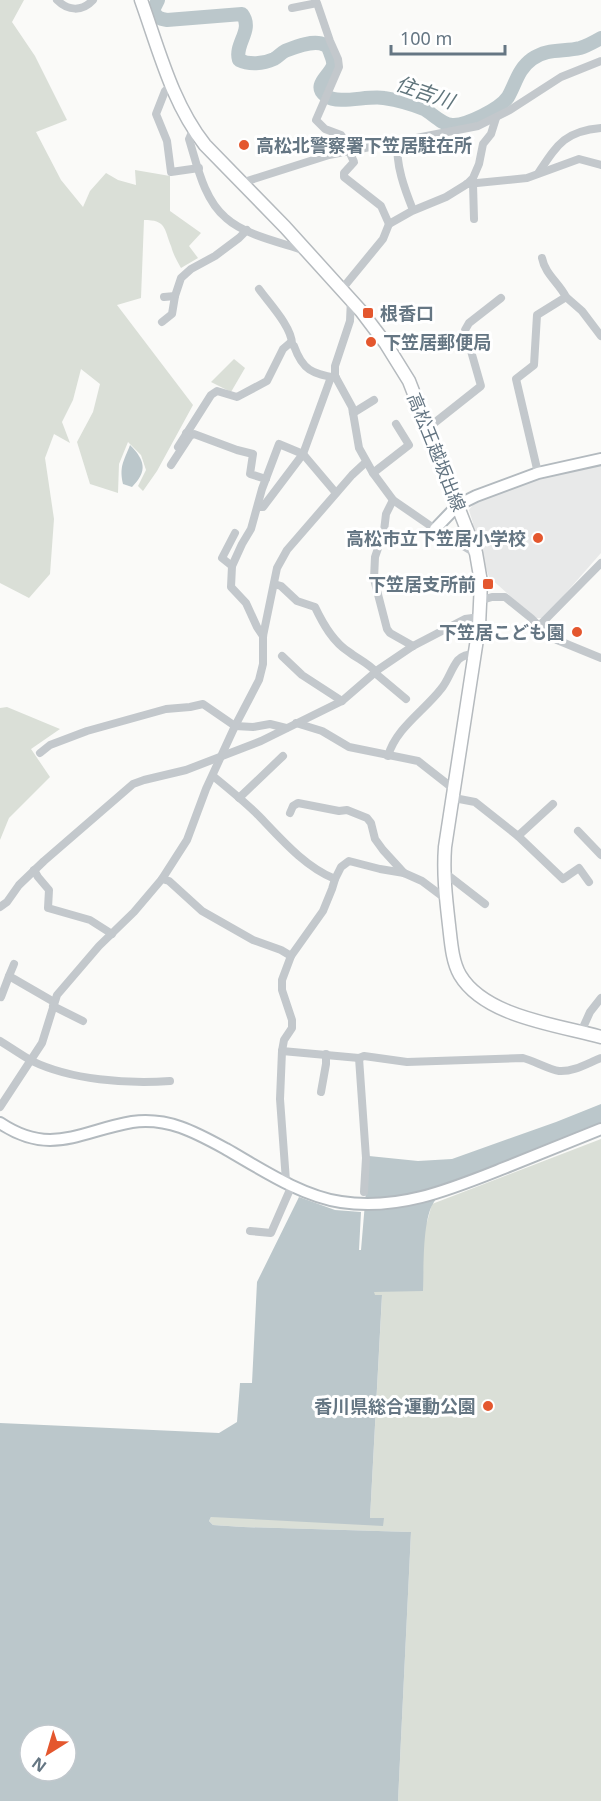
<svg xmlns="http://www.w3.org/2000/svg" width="601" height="1801" viewBox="0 0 601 1801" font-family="'Noto Sans','Noto Sans JP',sans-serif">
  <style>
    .built { fill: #e8e9e9 }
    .green { fill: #dadfd7 }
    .water { fill: #bbc7cb; fill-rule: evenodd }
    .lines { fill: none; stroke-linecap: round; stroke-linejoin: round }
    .river { stroke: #bbc7cb; stroke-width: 14 }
    .secondary-casing { stroke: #b3babf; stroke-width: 14 }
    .primary-casing { stroke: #b5babe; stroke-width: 15 }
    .street { stroke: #c3c8cc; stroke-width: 8 }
    .secondary { stroke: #fff; stroke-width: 10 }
    .primary { stroke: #fff; stroke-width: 12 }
    .poi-dot { fill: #e4572e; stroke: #fff; stroke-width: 2 }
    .labels { text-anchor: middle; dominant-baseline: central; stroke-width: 6; stroke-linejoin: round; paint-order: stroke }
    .poi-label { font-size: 18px; font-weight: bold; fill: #657683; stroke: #fff; text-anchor: end }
    .street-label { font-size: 18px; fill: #657683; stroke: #fff }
    .water-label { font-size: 20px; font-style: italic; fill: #60757c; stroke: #fff }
  </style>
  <rect width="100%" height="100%" fill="#fafaf8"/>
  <polygon class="built" points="601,463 601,553 544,618 535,618 489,577 470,525 473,523 469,510 478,498 538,475"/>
  <g class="green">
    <path d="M0,0H24L12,22L35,56L67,120L36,132L61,180L83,207L90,191L106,173L118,180L136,185L135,170L170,176V211L201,233L189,246L198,258L181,268C177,261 173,254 171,246C164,228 166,220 144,220L141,298L117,305L193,405L157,471L143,491L138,486L146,470L141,455L128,442L119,464L118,493L90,484L77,442L93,412L100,384L81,369L73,400L62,422L70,443L54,434L45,458L54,519L50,574L29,598L0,583Z"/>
    <polygon points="234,359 245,368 231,392 211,382"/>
    <polygon points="7,707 60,729 31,749 50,777 9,818 0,840 0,708"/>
    <polygon points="601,1139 601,1801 398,1801 411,1532 243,1527 213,1525 209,1521 211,1517 370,1518 382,1296 374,1295 374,1292 427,1222 432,1204"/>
  </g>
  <g class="water">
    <path d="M130,445C145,460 148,471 132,487L123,484C119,466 124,461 130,445Z"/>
    <path d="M601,1104V1123L454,1182C447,1188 439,1194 434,1202C422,1219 424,1269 423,1291L374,1292L375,1295H382L370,1518H384L383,1526L211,1517L209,1521L213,1525L243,1527L411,1532L398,1801H0V1423L219,1433L237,1422L240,1383H252L257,1282L299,1197L335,1210L361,1212L359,1250H361L369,1156L418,1161L452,1159L556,1122ZM30,1735H66V1771H30Z"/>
  </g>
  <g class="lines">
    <path class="river" d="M158,0L153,10C156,17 159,19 167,20L242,14C254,30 234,44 239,60C249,65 263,64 274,59C278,57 281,53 285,51C295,47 314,39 325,45C329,47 328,48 330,52C331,56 334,60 333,65C331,75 311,85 326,96C339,105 368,95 384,98C397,100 412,104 424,109C433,114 441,124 452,125C466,126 500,109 508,97C516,83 518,69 532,59C547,48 564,52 580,48C587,46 594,42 601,38"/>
    <defs>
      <g id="secondary">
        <polyline points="435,529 458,505 476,496 538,473 601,459"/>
        <path d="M0,1123C51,1157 80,1131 132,1122C168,1117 195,1132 226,1149C261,1169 301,1196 341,1202C399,1211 451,1189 504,1168C536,1155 569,1142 601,1129"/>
      </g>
      <path id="primary" d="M141,0C159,50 172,103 205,145L285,227L361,311L386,344L409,381L476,553L481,582L479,626L445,847C443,874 446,899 449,925C451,942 452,961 460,975C485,1017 558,1025 601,1037"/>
    </defs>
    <use href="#secondary" class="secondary-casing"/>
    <use href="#primary" class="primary-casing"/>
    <g class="street">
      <path d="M57,0C68,11 82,12 93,0"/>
      <polyline points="292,8 317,3 330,41 338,59 339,67 316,120 325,129 341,135 352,151"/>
      <polyline points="172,85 165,91 156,114 167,141 171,172 199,168"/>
      <path d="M193,130L189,139C197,165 204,200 226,218C245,235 279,242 303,250"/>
      <path d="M398,142C395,164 405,190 413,210"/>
      <polyline points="349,151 354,162 344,173 344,177 381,206 389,224"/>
      <path d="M539,172C557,145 565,131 601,128"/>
      <polyline points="241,183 329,155 478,126 510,110 561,77 601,61"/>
      <polyline points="467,184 527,178 579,159 601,165"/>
      <polyline points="473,184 474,219"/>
      <path d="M259,289C269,303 292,327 292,344"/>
      <polyline points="342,289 383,239 389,224 412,211 446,197 467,184 473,178 479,164 483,144 491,134 496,118"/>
      <polyline points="164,297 175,296 181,278 191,269 215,256 239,238 247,230"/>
      <polyline points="566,297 582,311 601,336"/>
      <polyline points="351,299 350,321 335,366 335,376 352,407 359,448 373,473 393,500 435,529 475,553"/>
      <polyline points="162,322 172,314 175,296"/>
      <polyline points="353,413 374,400"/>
      <polyline points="428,428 481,386 465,330 469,323 501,298"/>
      <polyline points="186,433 192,435 194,434 237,450 253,454 250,474 266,479"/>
      <path d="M178,447L211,395L217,391L237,397L267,381L283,349L290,343L294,346C303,371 312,373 336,378"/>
      <polyline points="171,465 190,436"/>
      <polyline points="373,473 409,445 396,424"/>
      <path d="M538,473L516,379L534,365L537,315L566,297C559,283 545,274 542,258"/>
      <polyline points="393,500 386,514 384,531 375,557 374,579 387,629 390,633 413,646"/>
      <polyline points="258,507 263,507 303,454 331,377"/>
      <polyline points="235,533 222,558 232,566 231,587 246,603 257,627 263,636"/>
      <polyline points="232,566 242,544 251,529 262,489 279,444 303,454 336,493"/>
      <path d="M274,584L281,586L297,601L315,607C323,624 333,642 349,652C358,659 368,663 376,672"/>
      <polyline points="482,600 492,597 505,597 531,618 547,634 557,640 601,658"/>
      <polyline points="539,626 601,563"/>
      <polyline points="282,656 302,675 342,701"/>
      <polyline points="375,673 406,699"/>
      <polyline points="296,723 322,731 349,747 418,761 455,790"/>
      <polyline points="40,753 50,745 87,731 166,709 190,707 203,704 235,726 253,727 270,724 286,728"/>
      <path d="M388,756C396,728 424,711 441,689C448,681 451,669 458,660C463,655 469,654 475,654"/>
      <path d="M213,776C229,789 245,802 259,816C281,839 305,867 335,879L332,889L323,911L291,956L282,980V990L292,1020V1028L284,1040L282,1051L280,1099L286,1181"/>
      <polyline points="239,798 283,756"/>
      <polyline points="454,798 475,802 518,836 563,879 579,868 589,882"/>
      <polyline points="290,813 293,806 298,803 339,811 347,810 367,818 371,823 375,839 383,850 404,873"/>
      <polyline points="578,831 601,855"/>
      <polyline points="518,836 553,804"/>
      <polyline points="34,870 38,877 49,890 48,908 90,920 112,934"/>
      <polyline points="445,873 485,904"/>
      <polyline points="162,879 187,840 206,789 235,726 259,680 263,664 263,636 277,568 287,550 352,475 366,462"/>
      <polyline points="335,879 341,867 349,861 380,869 404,873 422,881 446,899"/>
      <polyline points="0,907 7,902 19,885 44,861 133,784 144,780 186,770 261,741 342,701 379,669 413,646 465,619 480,617"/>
      <polyline points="14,964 9,976 54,1002"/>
      <polyline points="1,997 9,976"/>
      <polyline points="53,1006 83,1021"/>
      <polyline points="581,1032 590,1012 601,998"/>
      <path d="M0,1041C10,1047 21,1055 32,1061C71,1080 127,1084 170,1081"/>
      <path d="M282,1051L359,1058L364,1056L407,1062L523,1058C534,1061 550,1070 559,1071C574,1072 588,1063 601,1058"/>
      <polyline points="359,1058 366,1158 364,1192"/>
      <polyline points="321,1092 326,1064 326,1054"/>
      <polyline points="0,1107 42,1043 57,995 99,946 134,912 162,879 169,881 202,911 253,940 281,950 291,956"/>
      <polyline points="250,1231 271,1233 292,1185"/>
    </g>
    <use href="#secondary" class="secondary"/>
    <use href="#primary" class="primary"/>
  </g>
  <g class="poi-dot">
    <circle cx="244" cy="145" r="6"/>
    <rect x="362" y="307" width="12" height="12" rx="3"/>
    <circle cx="371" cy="342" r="6"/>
    <circle cx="538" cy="538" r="6"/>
    <rect x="482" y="578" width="12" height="12" rx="3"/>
    <circle cx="577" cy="632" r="6"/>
    <circle cx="488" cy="1406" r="6"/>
  </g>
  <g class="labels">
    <g class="poi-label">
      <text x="256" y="145" text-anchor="start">高松北警察署下笠居駐在所</text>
      <text x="380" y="313" text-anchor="start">根香口</text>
      <text x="383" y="342" text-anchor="start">下笠居郵便局</text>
      <text x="526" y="538">高松市立下笠居小学校</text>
      <text x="476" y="584">下笠居支所前</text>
      <text x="565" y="632">下笠居こども園</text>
      <text x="476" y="1406">香川県総合運動公園</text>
    </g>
    <g class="street-label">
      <text transform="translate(437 452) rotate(68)">高松王越坂出線</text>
    </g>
    <g class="water-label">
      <text transform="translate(425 92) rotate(19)">住吉川</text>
    </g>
  </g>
  <g transform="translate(48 1753) rotate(217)"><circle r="28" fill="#ffffff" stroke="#c1c8cd" stroke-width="1.5"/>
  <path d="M0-4.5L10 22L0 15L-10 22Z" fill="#e4572e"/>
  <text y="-9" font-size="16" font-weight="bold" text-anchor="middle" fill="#657683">N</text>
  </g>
  <path d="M391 45v9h114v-9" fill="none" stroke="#657683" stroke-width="3"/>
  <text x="400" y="45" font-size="18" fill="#657683" stroke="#ffffff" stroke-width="4.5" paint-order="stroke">100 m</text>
</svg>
